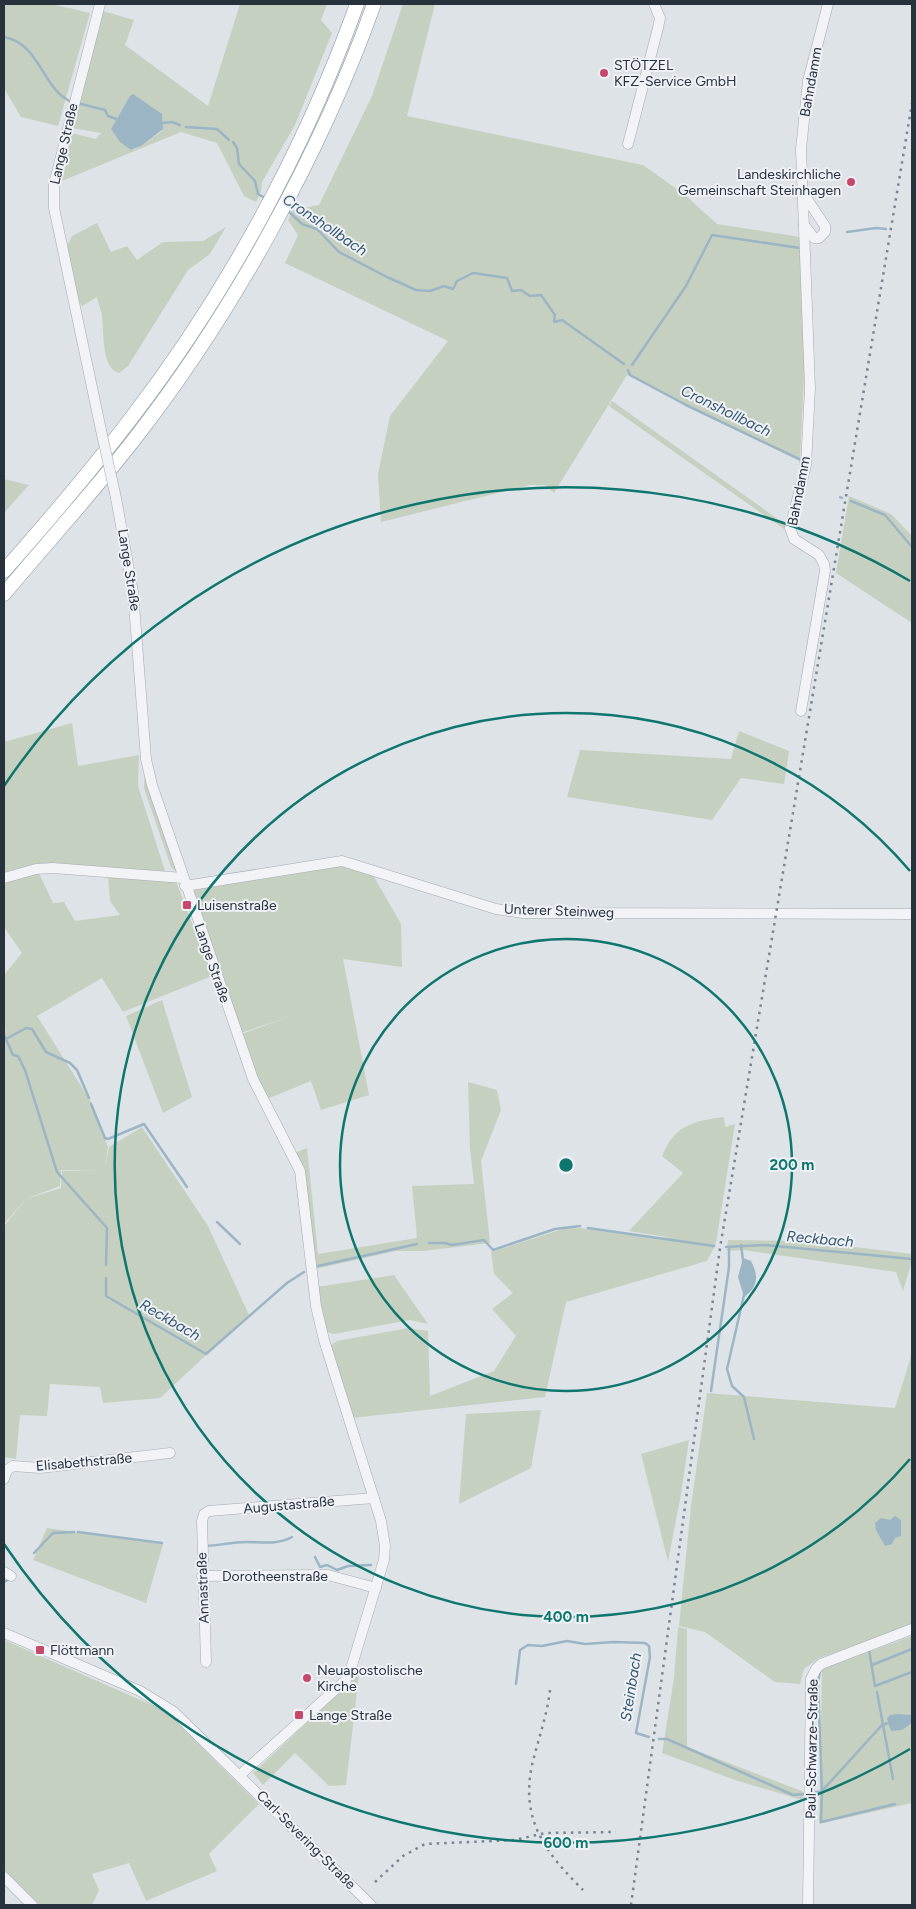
<svg xmlns="http://www.w3.org/2000/svg" width="916" height="1909" viewBox="0 0 916 1909" font-family="Figtree,sans-serif">
  <style>
    .green { fill: #c6d0c0; fill-rule: evenodd }
    .water { fill: #9bb5c5 }
    .lines { fill: none; stroke-linecap: round; stroke-linejoin: round }
    .stream { stroke: #9bb5c5; stroke-width: 2.5 }
    .minor-casing { stroke: #a4aab1; stroke-width: 11 }
    .highway-casing { stroke: #87929d; stroke-width: 15 }
    .minor { stroke: #f1f3f6; stroke-width: 10 }
    .highway { stroke: #fff; stroke-width: 14 }
    .rail { stroke: #798490; stroke-width: 2.5; stroke-dasharray: 2.5 5; stroke-linecap: butt }
    .minor-bridge-casing { stroke: #a4aab1; stroke-width: 11; stroke-linecap: butt }
    .minor-bridge { stroke: #f1f3f6; stroke-width: 10 }
    .ring { fill: none; stroke: #0f766e; stroke-width: 2.5 }
    .poi-dot { fill: #c6496c; stroke: #eef1f5; stroke-width: 2 }
    .labels { text-anchor: middle; dominant-baseline: central; stroke-width: 4; stroke-linejoin: round; paint-order: stroke }
    .poi-label { font-size: 14px; fill: #28323d; stroke: #eef1f5; text-anchor: start }
    .street-label { font-size: 14px; fill: #28323d; stroke: #eef1f5 }
    .water-label { font-size: 15px; font-style: italic; fill: #35566e; stroke: #eef1f5 }
    .centre { fill: #0f766e; stroke: #eef1f5; stroke-width: 2.5 }
    .ring-label { font-size: 15px; text-anchor: middle; font-weight: bold; fill: #0f766e; stroke: #eef1f5; stroke-width: 4; stroke-linejoin: round; paint-order: stroke }
  </style>
  <rect width="100%" height="100%" fill="#dee3e7"/>
  <g class="green">
    <polygon points="4,4 51,4 90,13 58,126 21,117 4,88"/>
    <path d="M240,4H327L321,20L332,33L295,125L262,182L261,192L256,202L244,196L217,143L181,132L57,183L71,133L96,139L101,133L72,128L103,11L134,20L125,45L208,106ZM131,95L162,131L134,150L111,129Z"/>
    <polygon points="403,4 435,4 407,116 643,165 685,195 717,224 800,237 805,358 800,460 627,375 554,493 545,485 530,485 381,522 378,474 390,416 448,341 285,263 298,235 288,220 293,210 319,205 372,96"/>
    <path d="M97,223L111,252L127,246L137,260L163,242L203,241L226,227L210,254L188,270L128,366L119,373C101,369 104,329 102,316C101,309 98,303 97,297L82,306L78,300L67,246L72,236Z"/>
    <polygon points="612,401 786,525 784,529 609,406"/>
    <polygon points="4,479 29,485 4,513"/>
    <polygon points="849,496 891,514 912,536 912,623 836,573"/>
    <polygon points="72,723 78,766 139,755 138,786 166,874 56,865 4,875 4,742"/>
    <polygon points="739,731 789,751 784,784 741,778 712,820 567,797 580,750 731,759"/>
    <polygon points="145,766 178,873 171,867 144,788"/>
    <polygon points="343,866 373,875 401,924 402,967 343,959 369,1095 321,1110 311,1081 267,1099 239,1035 291,1016 241,1033 194,890"/>
    <polygon points="38,871 53,903 64,902 75,921 120,915 110,901 108,876 176,881 212,976 123,1012 102,978 37,1016 93,1105 108,1147 104,1171 109,1147 142,1127 208,1226 249,1315 160,1398 103,1403 100,1387 50,1384 47,1416 20,1415 16,1459 4,1457 4,1226 26,1199 61,1188 62,1171 98,1171 61,1170 60,1186 26,1199 4,1224 4,1032 7,1030 4,1031 4,975 22,953 4,927 4,881"/>
    <polygon points="162,1000 192,1097 163,1113 126,1016"/>
    <polygon points="468,1082 497,1090 501,1110 481,1161 490,1243 423,1251 396,1251 315,1269 295,1153 307,1148 318,1254 417,1238 412,1186 474,1184 470,1149"/>
    <path d="M724,1117L725,1127L735,1124L716,1243H713L716,1244L707,1261L566,1302L545,1397L352,1418L330,1346L337,1341L408,1328L428,1331L430,1396L494,1371L516,1336L492,1309L513,1293L494,1274L491,1252L566,1228H580L666,1240L667,1237L629,1231L683,1173L662,1156C675,1125 693,1121 724,1117Z"/>
    <polygon points="728,1240 806,1241 912,1254 912,1261 903,1291 896,1272 743,1250 727,1251"/>
    <polygon points="394,1275 428,1324 410,1320 334,1334 327,1332 317,1287"/>
    <polygon points="912,1353 912,1626 819,1658 804,1669 800,1684 775,1682 705,1632 679,1626 691,1506 707,1393 895,1408"/>
    <polygon points="541,1410 531,1468 459,1504 466,1414"/>
    <polygon points="689,1440 681,1494 668,1562 641,1454"/>
    <polygon points="47,1528 163,1544 146,1603 33,1560"/>
    <polygon points="678,1627 687,1629 687,1747 804,1792 802,1800 735,1780 662,1753 674,1678"/>
    <polygon points="912,1636 912,1803 819,1824 822,1669"/>
    <polygon points="4,1640 154,1706 170,1716 259,1804 209,1854 217,1871 146,1901 129,1863 92,1874 99,1890 92,1905 40,1905 4,1870"/>
    <polygon points="359,1674 346,1785 329,1786 295,1753 263,1785 253,1773"/>
  </g>
  <g class="water">
    <polygon points="133,94 162,114 163,129 141,146 131,150 120,142 111,129 130,96"/>
    <path d="M743,1258L751,1261C759,1276 758,1287 744,1297L738,1277Z"/>
    <polygon points="895,1516 901,1520 901,1536 895,1538 892,1544 885,1546 876,1530 875,1523 881,1518 890,1520"/>
    <polygon points="898,1714 912,1715 912,1723 902,1730 891,1731 887,1719 890,1715"/>
  </g>
  <g class="lines">
    <g class="stream">
      <path d="M4,37C40,43 43,91 72,102"/>
      <polyline points="77,103 105,110 108,116 119,120"/>
      <polyline points="162,123 172,122 180,125"/>
      <polyline points="186,127 217,129 229,140"/>
      <polyline points="233,142 237,148 239,164 255,181 258,194 267,199"/>
      <polyline points="287,210 302,224 317,229 339,252 387,277 416,290 430,291 444,286 453,289 457,281 473,273 507,278 512,291 521,290 530,296 541,295 555,315 554,322 562,320 624,364"/>
      <polyline points="847,232 876,228 886,229"/>
      <polyline points="632,365 686,286 712,235 800,248"/>
      <polyline points="628,370 630,375 686,405 801,460 800,470"/>
      <polyline points="840,497 842,498"/>
      <polyline points="851,501 885,515 912,547"/>
      <polyline points="4,1035 13,1055 18,1056 25,1070 57,1172 107,1228 106,1265"/>
      <polyline points="6,1039 26,1028 32,1029 46,1052 70,1063 77,1070 89,1098"/>
      <polyline points="91,1104 105,1138 108,1139 144,1124 187,1187"/>
      <polyline points="217,1222 240,1244"/>
      <polyline points="588,1228 714,1246"/>
      <polyline points="429,1243 445,1243 452,1245 484,1240 493,1250 555,1229 580,1226"/>
      <polyline points="741,1245 743,1260"/>
      <polyline points="726,1247 765,1245 912,1259"/>
      <polyline points="318,1266 417,1244"/>
      <polyline points="106,1278 106,1296 206,1354 287,1283 304,1272"/>
      <polyline points="744,1295 727,1369 732,1386 744,1397 754,1439"/>
      <polyline points="711,1391 729,1267 729,1247"/>
      <polyline points="78,1532 162,1543"/>
      <path d="M207,1546C220,1545 234,1542 246,1542C262,1542 278,1545 292,1537"/>
      <polyline points="34,1553 53,1533 74,1532"/>
      <polyline points="315,1557 320,1567 327,1565 337,1570 348,1566 371,1565"/>
      <polyline points="4,1582 10,1579"/>
      <polyline points="869,1650 875,1686 912,1672"/>
      <polyline points="872,1665 912,1649"/>
      <polyline points="820,1672 818,1681 822,1792"/>
      <polyline points="516,1684 520,1650 528,1645 542,1646 567,1641 585,1644 614,1642 645,1643 649,1646 650,1657 636,1733 649,1737"/>
      <polyline points="877,1692 893,1779"/>
      <polyline points="659,1739 667,1739 793,1795 806,1794"/>
      <polyline points="822,1791 882,1725 889,1723"/>
      <polyline points="815,1792 822,1792 821,1822 895,1804"/>
    </g>
    <defs>
      <g id="minor">
        <polyline points="100,4 54,184 54,208 60,236 101,430"/>
        <polyline points="628,144 658,28 660,18 654,4"/>
        <polyline points="803,193 825,226 825,232 819,238 814,238 804,225"/>
        <polyline points="116,498 133,592 146,759 152,785 253,1079 300,1171 316,1306 324,1340 381,1521 385,1546 384,1560 350,1672 346,1680 240,1775"/>
        <polyline points="801,711 825,571 824,564 819,555 794,539 790,528 806,465 810,388 801,149 808,81 828,4"/>
        <polyline points="4,878 36,869 53,868 183,878"/>
        <polyline points="185,886 342,861 496,909 523,913 912,914"/>
        <polyline points="4,1479 7,1470 13,1466 40,1468 170,1453"/>
        <polyline points="4,1572 11,1576"/>
        <polyline points="202,1576 328,1575 376,1588"/>
        <polyline points="4,1633 140,1691 174,1712 371,1905"/>
        <polyline points="206,1662 202,1521 204,1514 209,1511 374,1498"/>
        <polyline points="4,1877 32,1905"/>
        <polyline points="808,1905 811,1679 816,1669 821,1664 912,1629"/>
      </g>
      <g id="highway">
        <path d="M4,571C48,521 92,470 132,417C226,295 305,149 357,4"/>
        <path d="M4,594C47,543 92,493 133,441C231,316 321,153 374,4"/>
      </g>
    </defs>
    <use href="#minor" class="minor-casing"/>
    <use href="#highway" class="highway-casing"/>
    <use href="#minor" class="minor"/>
    <use href="#highway" class="highway"/>
    <g class="rail">
      <path d="M550,1690C547,1716 538,1740 532,1765C520,1821 547,1854 583,1890"/>
      <polyline points="375,1882 403,1856 425,1844 515,1840 545,1833 616,1832"/>
      <polyline points="631,1905 720,1248 912,103"/>
    </g>
    <defs>
      <polyline id="minor-bridge" points="101,430 116,498"/>
    </defs>
    <use href="#minor-bridge" class="minor-bridge-casing"/>
    <use href="#minor-bridge" class="minor-bridge"/>
  </g>
  <g class="ring">
    <circle cx="566" cy="1165" r="226"/>
    <path d="M910 1459A452 452 0 1 1 910 871"/>
    <path d="M910 1749A678 678 0 0 1 4 1544M4 786A678 678 0 0 1 910 581"/>
  </g>
  <g class="poi-dot">
    <circle cx="604" cy="73" r="5"/>
    <circle cx="851" cy="182" r="5"/>
    <rect x="182" y="900" width="10" height="10" rx="2.5"/>
    <rect x="35" y="1645" width="10" height="10" rx="2.5"/>
    <circle cx="307" cy="1678" r="5"/>
    <rect x="294" y="1710" width="10" height="10" rx="2.5"/>
  </g>
  <g class="labels">
    <g class="poi-label">
      <text x="614" y="65">STÖTZEL<tspan x="614" dy="16">KFZ-Service GmbH</tspan></text>
      <text x="841" y="174" text-anchor="end">Landeskirchliche<tspan x="841" dy="16">Gemeinschaft Steinhagen</tspan></text>
      <text x="197" y="905">Luisenstraße</text>
      <text x="50" y="1650">Flöttmann</text>
      <text x="317" y="1670">Neuapostolische<tspan x="317" dy="16">Kirche</tspan></text>
      <text x="309" y="1715">Lange Straße</text>
    </g>
    <g class="street-label">
      <text transform="translate(811 82) rotate(-80)">Bahndamm</text>
      <text transform="translate(64 144) rotate(-77)">Lange Straße</text>
      <text transform="translate(799 491) rotate(-79)">Bahndamm</text>
      <text transform="translate(129 570) rotate(81)">Lange Straße</text>
      <text transform="translate(559 911) rotate(2)">Unterer Steinweg</text>
      <text transform="translate(212 963) rotate(71)">Lange Straße</text>
      <text transform="translate(84 1462) rotate(-5)">Elisabethstraße</text>
      <text transform="translate(289 1505) rotate(-5)">Augustastraße</text>
      <text x="275" y="1576">Dorotheenstraße</text>
      <text transform="translate(203 1588) rotate(-92)">Annastraße</text>
      <text transform="translate(812 1749) rotate(-89)">Paul-Schwarze-Straße</text>
      <text transform="translate(306 1840) rotate(45)">Carl-Severing-Straße</text>
    </g>
    <g class="water-label">
      <text transform="translate(325 225) rotate(34)">Cronshollbach</text>
      <text transform="translate(726 411) rotate(26)">Cronshollbach</text>
      <text transform="translate(820 1239) rotate(5)">Reckbach</text>
      <text transform="translate(170 1320) rotate(30)">Reckbach</text>
      <text transform="translate(631 1687) rotate(-81)">Steinbach</text>
    </g>
  </g>
  <circle cx="566" cy="1165" r="8" class="centre"/>
  <g class="ring-label">
    <text x="792" y="1170">200 m</text>
    <text x="566" y="1622">400 m</text>
    <text x="566" y="1848">600 m</text>
  </g>
  <rect width="916" height="1909" fill="none" stroke="#28323d" stroke-width="10"/>
</svg>
